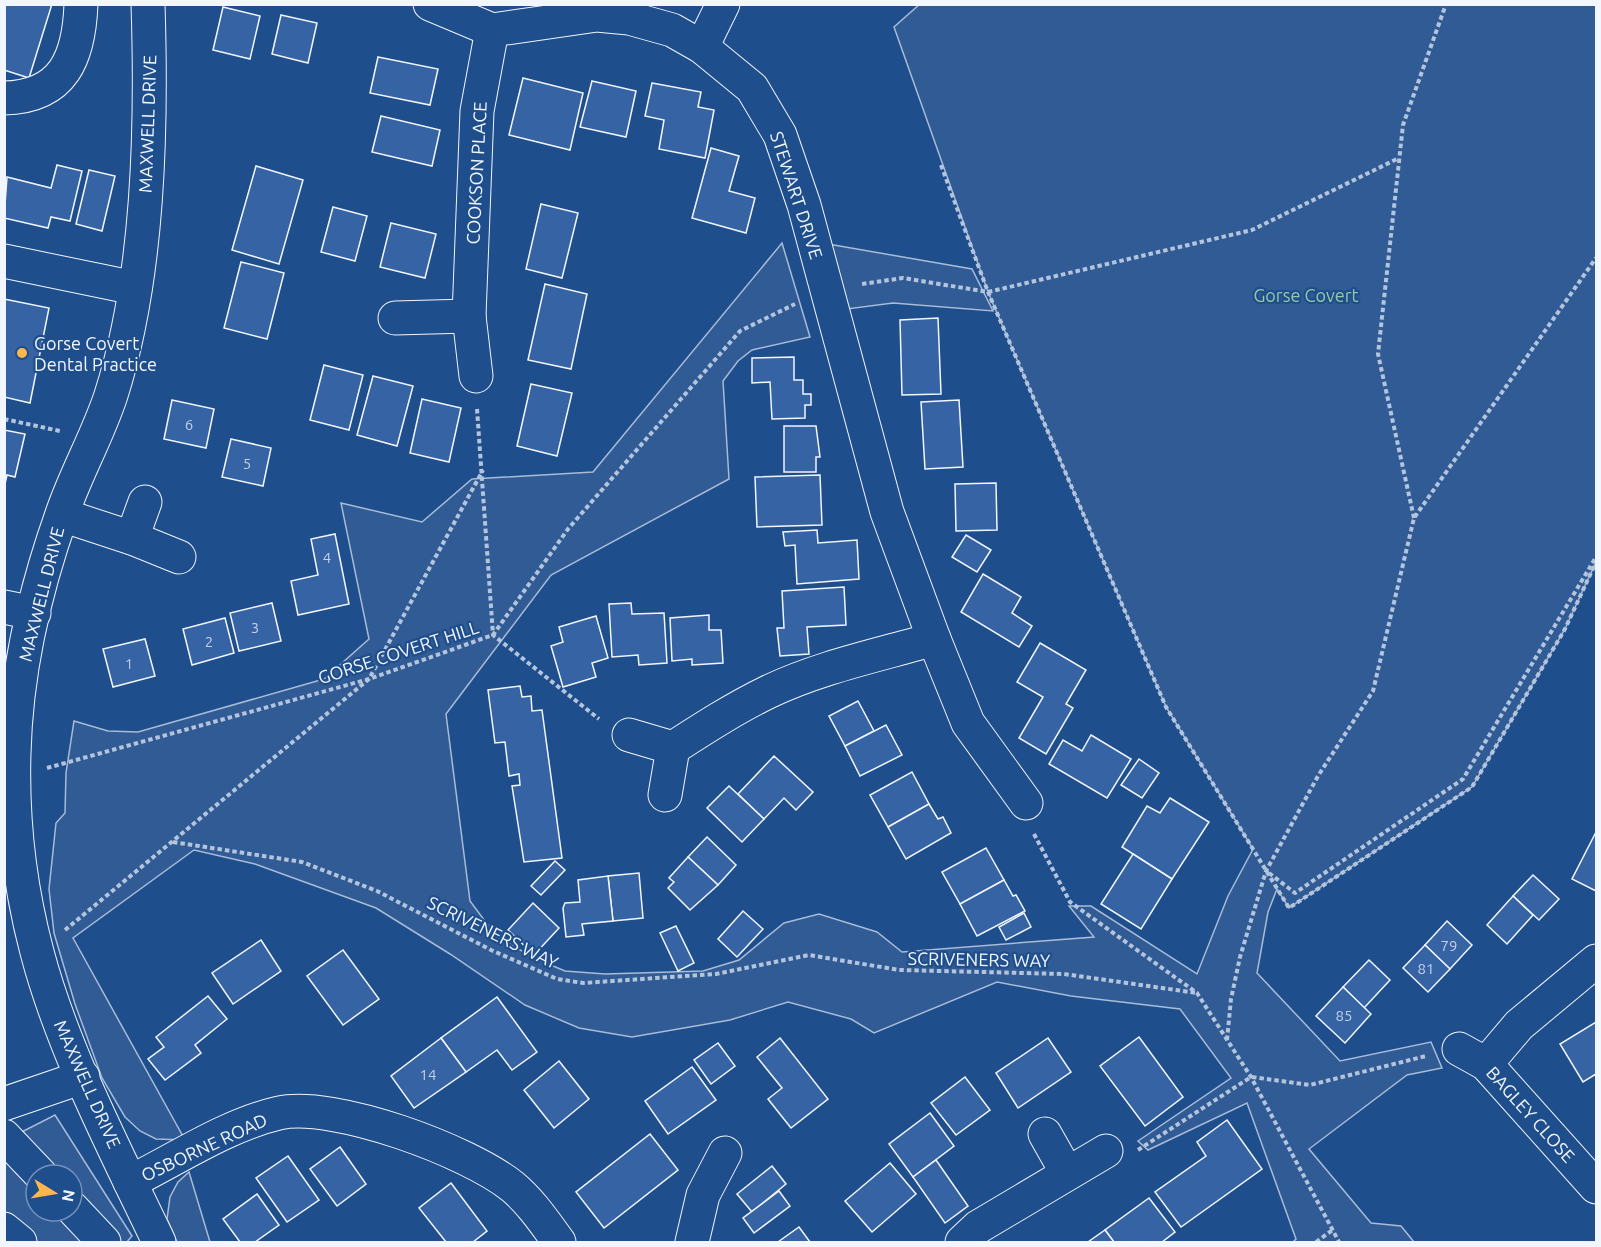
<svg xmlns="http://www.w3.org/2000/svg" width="1601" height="1247" viewBox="0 0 1601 1247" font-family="Ubuntu,sans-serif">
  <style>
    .built { fill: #305b95; stroke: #a8bbd7; stroke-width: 1.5; fill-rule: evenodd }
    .building { fill: #3563a3; stroke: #f2f6ff; stroke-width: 1.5 }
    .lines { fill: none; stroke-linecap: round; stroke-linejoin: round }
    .minor-casing { stroke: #f2f6ff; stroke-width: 35 }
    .path { stroke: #b3c4dc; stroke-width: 4; stroke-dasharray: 4.5 3; stroke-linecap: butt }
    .minor { stroke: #1f4e8c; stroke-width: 33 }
    .poi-dot { fill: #ffb74d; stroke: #1f4e8c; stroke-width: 2 }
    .labels { text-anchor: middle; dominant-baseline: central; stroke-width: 4.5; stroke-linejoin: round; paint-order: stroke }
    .number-label { font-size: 15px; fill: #c3d1e8 }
    .street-label { font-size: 18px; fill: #f2f6ff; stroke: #1f4e8c }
    .park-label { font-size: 18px; fill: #97c8a6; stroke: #1f4e8c }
    .poi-label { font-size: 18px; fill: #f2f6ff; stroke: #1f4e8c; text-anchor: start }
  </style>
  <rect width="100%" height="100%" fill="#1f4e8c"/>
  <g class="built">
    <polygon points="920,4 1596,5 1596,562 1565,629 1472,787 1289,908 1277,889 1268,912 1257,973 1340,1061 1431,1042 1442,1068 1407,1075 1309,1149 1371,1223 1401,1226 1414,1242 1293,1242 1296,1239 1247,1103 1148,1150 1138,1141 1231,1078 1180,1009 1071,996 997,982 874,1033 851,1019 788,1002 730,1020 632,1037 579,1028 525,1005 450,954 376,908 255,864 194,850 73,938 185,1140 156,1139 140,1131 125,1117 102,1078 75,1004 54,933 49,889 56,823 65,813 66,773 74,721 108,731 138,732 324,679 369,639 341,503 422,522 472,479 593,472 782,243 810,337 752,350 738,361 723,381 729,479 551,575 446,714 470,901 496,936 534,958 565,971 605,974 703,971 739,960 784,923 819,914 877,932 902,952 1094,937 1069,906 1091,906 1197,974 1228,896 1253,849 1166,707 988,292 894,27"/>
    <polygon points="828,244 972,269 993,311 893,303 847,309"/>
    <path d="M55,1115L132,1236L127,1242H37L5,1213L4,1141ZM36,1175H72V1211H36Z"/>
    <polygon points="189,1172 210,1242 177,1242 167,1219 170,1197 178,1182"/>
  </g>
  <g class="building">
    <polygon points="4,4 52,4 29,78 4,70"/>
    <polygon points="223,7 260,16 250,59 213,50"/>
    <polygon points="281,15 317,23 308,63 272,54"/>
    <polygon points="378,57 438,69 430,105 370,93"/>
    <polygon points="523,78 583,93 570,150 509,135"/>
    <polygon points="592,81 636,91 626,137 580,127"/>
    <polygon points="652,83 701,92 698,107 714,110 705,158 659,149 664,120 645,116"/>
    <polygon points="381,116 440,130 432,166 372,152"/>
    <polygon points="711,148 739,156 729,191 755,198 746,233 692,218"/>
    <polygon points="57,165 82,171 70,221 51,217 48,228 4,218 7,177 51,188"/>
    <polygon points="256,166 303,180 279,264 232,250"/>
    <polygon points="89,170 115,176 102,231 76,224"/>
    <polygon points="541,204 578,213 562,278 526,269"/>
    <polygon points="333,207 367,216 355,261 321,252"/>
    <polygon points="391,223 436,234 425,278 380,267"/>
    <polygon points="241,262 284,273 267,339 224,328"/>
    <polygon points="545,284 587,294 571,369 528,360"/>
    <polygon points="4,299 49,308 30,403 4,397"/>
    <polygon points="938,318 941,394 902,395 900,320"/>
    <polygon points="794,357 794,380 803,380 803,394 811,394 811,405 805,405 805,418 772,419 770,382 752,383 752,358"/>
    <polygon points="324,365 363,375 349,430 310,420"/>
    <polygon points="373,376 413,386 397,446 357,435"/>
    <polygon points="531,384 572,393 557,456 517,446"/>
    <polygon points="422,399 461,408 449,462 410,453"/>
    <polygon points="172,400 214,409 206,448 164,439"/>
    <polygon points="959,400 963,467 925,469 921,402"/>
    <polygon points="784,426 816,426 820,457 816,457 816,472 784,472"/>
    <polygon points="4,430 25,434 15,477 7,475 4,488"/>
    <polygon points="231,439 271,448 263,486 222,477"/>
    <polygon points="820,475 822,525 757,527 755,477"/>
    <polygon points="996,483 997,530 956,531 955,484"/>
    <polygon points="817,530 818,543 857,540 859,579 797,584 795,545 785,546 783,532"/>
    <polygon points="335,534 349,604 298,615 291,581 318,575 311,539"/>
    <polygon points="966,535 991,550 977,572 952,557"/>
    <polygon points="983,574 1021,597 1012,613 1032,626 1019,647 961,612"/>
    <polygon points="844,587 846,625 807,627 809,654 780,656 777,628 784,628 782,591"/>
    <polygon points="272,603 281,641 239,651 230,613"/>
    <polygon points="631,603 632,614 664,613 667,663 639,665 638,655 612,657 609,604"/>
    <polygon points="709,615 709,630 721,630 723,663 692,665 692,659 672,661 670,618"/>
    <polygon points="596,616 608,658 592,663 596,677 563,687 551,646 563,642 559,627"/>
    <polygon points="225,618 234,653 192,665 183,629"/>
    <polygon points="145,639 155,676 113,687 103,649"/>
    <polygon points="1040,643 1086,670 1066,704 1073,708 1046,754 1019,738 1043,697 1017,682"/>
    <polygon points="520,686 522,697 531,696 532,711 542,710 562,858 524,862 512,786 520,785 519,774 509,776 505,742 495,743 488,690"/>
    <polygon points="858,701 874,731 845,746 829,716"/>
    <polygon points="886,725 902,755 860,776 845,746"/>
    <polygon points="1091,735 1131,759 1107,798 1049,764 1063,740 1082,751"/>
    <polygon points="774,756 813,792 796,810 784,798 764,819 738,794"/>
    <polygon points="1139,759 1159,773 1142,798 1121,785"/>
    <polygon points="912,772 929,804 888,827 870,795"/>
    <polygon points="729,786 764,819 742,842 707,808"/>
    <polygon points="1170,798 1209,822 1172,879 1122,847 1147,806 1160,813"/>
    <polygon points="929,804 938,819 943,817 951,833 906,859 888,827"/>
    <polygon points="1596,832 1596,891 1572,879"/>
    <polygon points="707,837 736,865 718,885 688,857"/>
    <polygon points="986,848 1004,880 960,904 942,872"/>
    <polygon points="1133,854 1172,879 1141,929 1101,904"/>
    <polygon points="688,857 718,885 690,910 668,888 674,882 669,878"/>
    <polygon points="555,861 565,870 541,895 531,886"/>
    <polygon points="639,873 643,918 613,921 608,876"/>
    <polygon points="1533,875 1559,899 1539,920 1513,896"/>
    <polygon points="608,876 613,921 582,924 584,935 566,937 563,908 565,903 580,902 578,880"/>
    <polygon points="1004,880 1013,896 1016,895 1025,911 977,936 960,904"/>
    <polygon points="1513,896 1533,915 1507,944 1487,925"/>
    <polygon points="533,903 559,928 534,955 508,930"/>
    <polygon points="743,911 763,929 737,957 718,939"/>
    <polygon points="1024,913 1031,927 1006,940 999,927"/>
    <polygon points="1447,921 1472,945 1450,969 1425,945"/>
    <polygon points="676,926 694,963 678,971 660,933"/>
    <polygon points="261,940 281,971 233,1004 212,973"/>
    <polygon points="1425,945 1450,969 1428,992 1403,968"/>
    <polygon points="343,950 379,999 343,1025 307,976"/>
    <polygon points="1369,960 1390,980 1364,1008 1343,987"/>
    <polygon points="1343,987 1371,1014 1345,1043 1316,1016"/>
    <polygon points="208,996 227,1019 195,1045 201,1053 165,1080 148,1059 164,1047 156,1037"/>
    <polygon points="497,997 537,1052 512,1070 497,1050 466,1072 441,1038"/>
    <polygon points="1596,1022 1596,1074 1583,1082 1560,1044"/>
    <polygon points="1139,1037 1183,1097 1145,1126 1100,1066"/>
    <polygon points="441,1038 466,1072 414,1108 391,1076"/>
    <polygon points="780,1038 828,1099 791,1128 768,1099 782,1088 757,1057"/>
    <polygon points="1048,1038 1071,1072 1018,1108 996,1073"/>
    <polygon points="718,1043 735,1066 711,1084 694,1060"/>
    <polygon points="559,1061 589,1099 554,1128 524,1090"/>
    <polygon points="692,1067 716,1100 668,1134 645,1101"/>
    <polygon points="965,1077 990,1110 956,1135 931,1103"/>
    <polygon points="930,1113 954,1146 913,1177 889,1144"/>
    <polygon points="1227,1120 1262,1169 1181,1227 1155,1192 1206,1156 1197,1142"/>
    <polygon points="650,1134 678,1170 604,1228 576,1192"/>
    <polygon points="340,1147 366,1184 337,1206 310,1169"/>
    <polygon points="288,1156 319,1200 287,1222 256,1178"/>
    <polygon points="936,1160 968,1206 945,1223 913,1177"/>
    <polygon points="890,1163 916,1194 872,1232 845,1201"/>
    <polygon points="772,1166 786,1184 752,1212 737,1194"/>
    <polygon points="451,1183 487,1231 473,1242 446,1242 419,1208"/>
    <polygon points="779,1191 790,1206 754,1233 743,1218"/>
    <polygon points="257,1194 279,1225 255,1242 240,1242 223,1219"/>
    <polygon points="1149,1198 1175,1232 1162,1242 1114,1242 1105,1230"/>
    <polygon points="799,1227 810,1242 778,1242"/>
    <polygon points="1105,1230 1114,1242 1088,1242"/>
  </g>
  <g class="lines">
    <defs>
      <g id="minor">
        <path d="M148,4C152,128 149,276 111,395C98,435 76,473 62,514C35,590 16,673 14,753C12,819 20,888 37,952C62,1048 116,1152 159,1242"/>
        <polyline points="430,4 492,30 597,15 629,18 672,30 702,47 752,88 780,135 804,205 887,512 934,639 968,723 1026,803"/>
        <polyline points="702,47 723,4"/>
        <path d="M4,98C64,97 79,57 81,4"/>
        <polyline points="4,261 135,288"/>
        <polyline points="395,318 469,316"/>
        <polyline points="476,376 469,316 477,111 492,30"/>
        <polyline points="62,515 132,538 179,557"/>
        <polyline points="132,538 145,502"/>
        <polyline points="4,607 34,613"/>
        <polyline points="629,735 673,748"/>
        <path d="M665,795L673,748C704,728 735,708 768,692C820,667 879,655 934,639"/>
        <polyline points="1459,1049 1486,1064 1596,1187"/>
        <polyline points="1486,1064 1519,1025 1596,961"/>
        <polyline points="4,1104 83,1077"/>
        <polyline points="1045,1134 1067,1173"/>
        <polyline points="4,1136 41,1175"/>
        <path d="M130,1182C178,1158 227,1125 279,1113C334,1101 469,1151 513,1187C531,1202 545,1223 559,1242"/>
        <polyline points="72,1208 104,1242"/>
        <polyline points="4,1229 20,1242"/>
        <polyline points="692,1242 703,1195 725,1153"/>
        <polyline points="962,1242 978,1227 1106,1151"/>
      </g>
    </defs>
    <use href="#minor" class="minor-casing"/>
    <g class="path">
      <polyline points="941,165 988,292 1166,707 1289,908 1472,787 1565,629 1596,562"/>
      <polyline points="862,284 903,278 988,292 1252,230 1399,158"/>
      <polyline points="477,409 493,635 599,719"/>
      <polyline points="4,419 60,431"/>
      <polyline points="1414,518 1378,354 1403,125 1446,4"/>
      <polyline points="47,768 369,679 493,635 568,529 740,331 795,304"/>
      <polyline points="1034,834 1070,902 1197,993 1251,1077 1339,1242"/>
      <polyline points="173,842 302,862 377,891 491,950 557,979 583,983 716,974 809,955 899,970 1064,974 1197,993"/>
      <polyline points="1269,873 1295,893 1463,779 1596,557"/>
      <polyline points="65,930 369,679 483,470"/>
      <polyline points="1227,1040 1231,999 1240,957 1266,871 1318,776 1373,691 1414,518 1596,258"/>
      <polyline points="1252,1077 1310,1085 1426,1056"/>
      <polyline points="1138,1150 1251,1077"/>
      <polyline points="1316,1242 1334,1229"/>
    </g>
    <use href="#minor" class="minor"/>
  </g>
  <circle class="poi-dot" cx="22" cy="353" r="6"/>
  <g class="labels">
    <g class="number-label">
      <text x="189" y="424">6</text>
      <text x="247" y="463">5</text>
      <text x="327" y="557">4</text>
      <text x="255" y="627">3</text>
      <text x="209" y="641">2</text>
      <text x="129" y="663">1</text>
      <text x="1449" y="945">79</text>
      <text x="1426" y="968">81</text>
      <text x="1344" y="1015">85</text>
      <text x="428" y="1074">14</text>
    </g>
    <g class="street-label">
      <text transform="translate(147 124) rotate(-88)">MAXWELL DRIVE</text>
      <text transform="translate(476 173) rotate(-87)">COOKSON PLACE</text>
      <text transform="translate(797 195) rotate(72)">STEWART DRIVE</text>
      <text transform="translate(41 594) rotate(-76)">MAXWELL DRIVE</text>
      <text transform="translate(398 652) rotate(-18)">GORSE COVERT HILL</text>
      <text transform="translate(493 932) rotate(26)">SCRIVENERS WAY</text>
      <text transform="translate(979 959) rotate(1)">SCRIVENERS WAY</text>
      <text transform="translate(88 1084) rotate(66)">MAXWELL DRIVE</text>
      <text transform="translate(1531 1114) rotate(48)">BAGLEY CLOSE</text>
      <text transform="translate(204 1147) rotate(-25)">OSBORNE ROAD</text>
    </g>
    <g class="park-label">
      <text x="1306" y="295">Gorse Covert</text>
    </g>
    <g class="poi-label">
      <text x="34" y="343">Gorse Covert<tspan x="34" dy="21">Dental Practice</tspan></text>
    </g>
  </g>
  <rect width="1601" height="1247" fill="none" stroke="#f2f6ff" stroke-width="12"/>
  <g transform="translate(54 1193) rotate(101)"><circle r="28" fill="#1f4e8c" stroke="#7391ba" stroke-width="1.5"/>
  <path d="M0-4.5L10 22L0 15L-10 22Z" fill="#ffb74d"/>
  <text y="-9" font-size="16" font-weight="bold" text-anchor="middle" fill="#f2f6ff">N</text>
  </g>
</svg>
